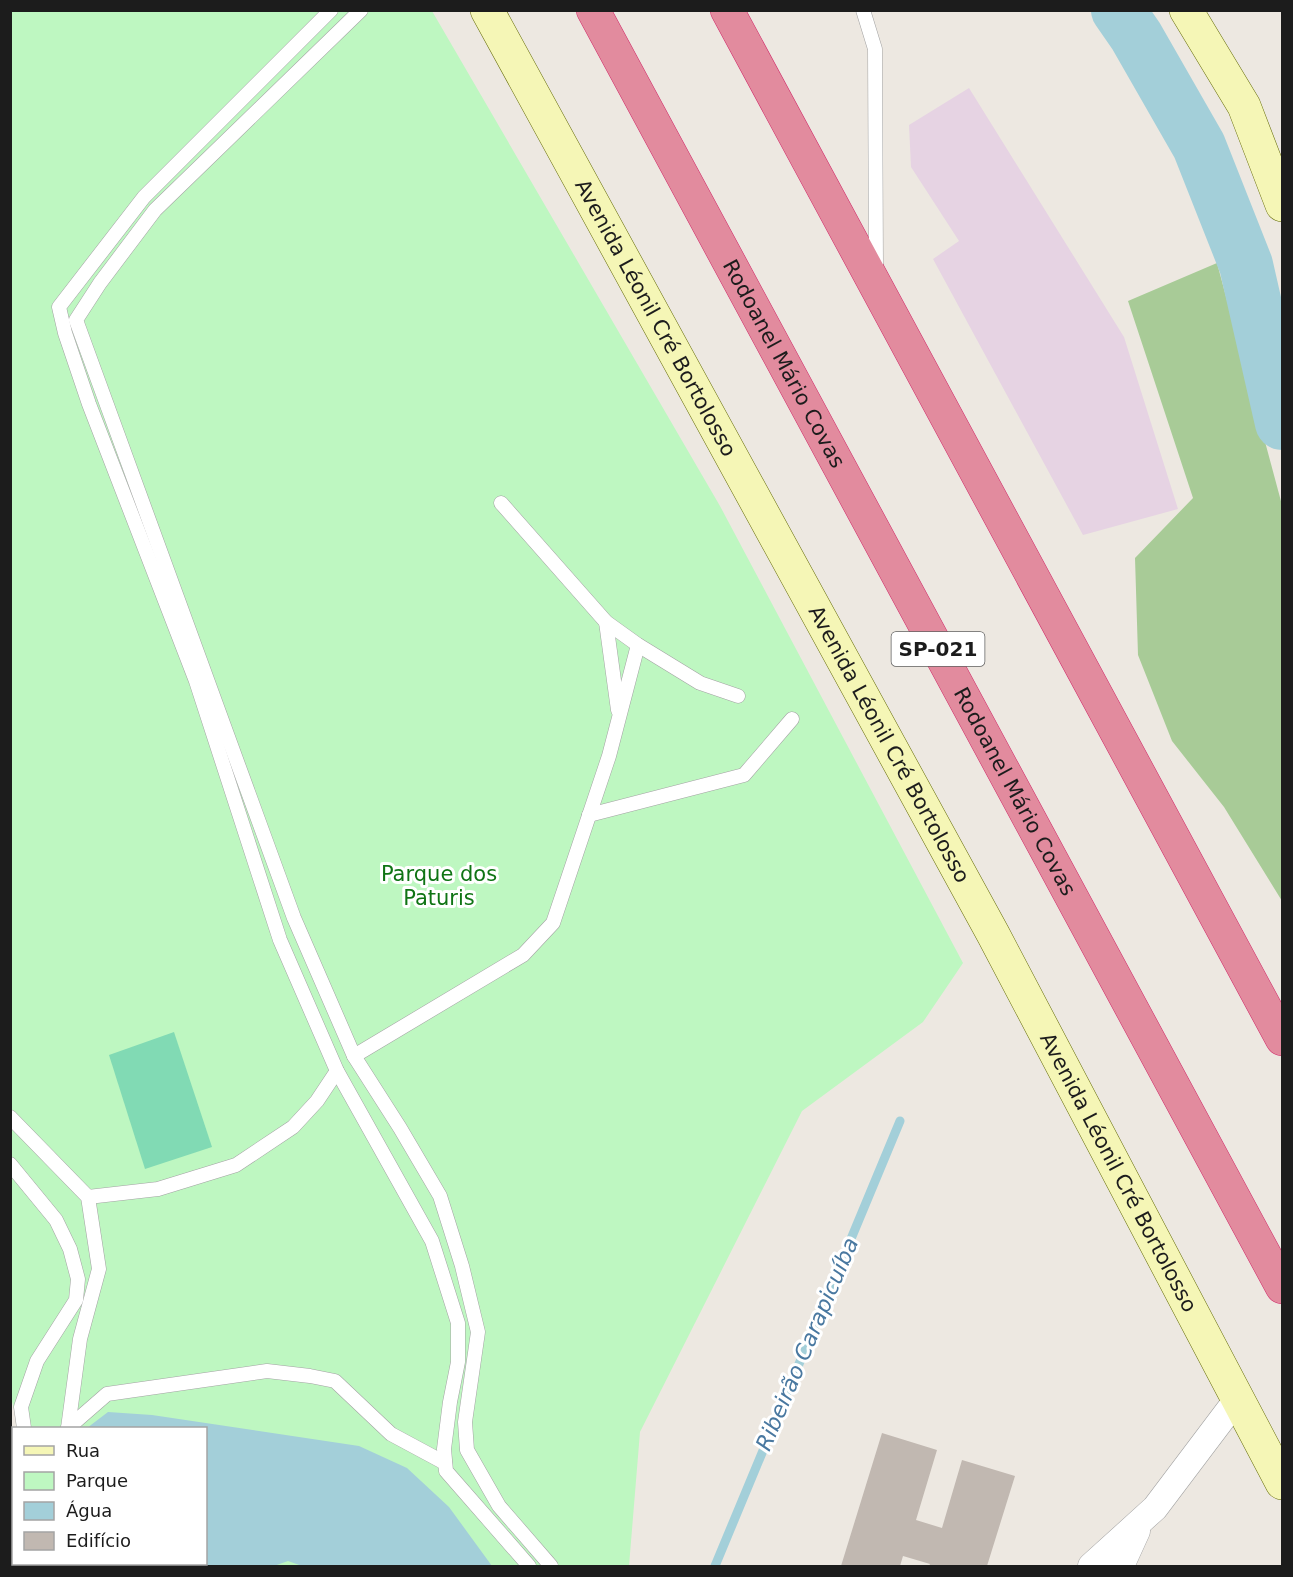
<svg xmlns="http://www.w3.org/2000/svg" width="1293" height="1577" viewBox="0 0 1293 1577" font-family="'DejaVu Sans',sans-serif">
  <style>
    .industrial { fill: #e6d3e3 }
    .forest { fill: #a8cb97 }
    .park { fill: #bef7c1 }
    .pitch { fill: #81dab4 }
    .water { fill: #a3cfd9 }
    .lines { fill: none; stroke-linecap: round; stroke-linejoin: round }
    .stream { stroke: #a3cfd9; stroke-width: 9 }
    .river { stroke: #a3cfd9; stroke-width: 54 }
    .building { fill: #c1b8b1 }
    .lane-casing { stroke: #a3a3a3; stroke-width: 15 }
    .street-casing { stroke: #a3a3a3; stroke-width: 27 }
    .secondary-casing { stroke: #656c09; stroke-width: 34 }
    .highway-casing { stroke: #cf2a69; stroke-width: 34 }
    .lane { stroke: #fff; stroke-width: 14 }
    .street { stroke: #fff; stroke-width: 26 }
    .secondary { stroke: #f5f6b6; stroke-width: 33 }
    .highway { stroke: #e28b9e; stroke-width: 33 }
    .labels { text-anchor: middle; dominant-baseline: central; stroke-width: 6; stroke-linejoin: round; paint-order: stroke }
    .shield { fill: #fff; stroke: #606060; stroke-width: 1.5 }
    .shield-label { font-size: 20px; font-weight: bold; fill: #1c1c1c }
    .street-label { font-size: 21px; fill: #1c1c1c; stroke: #fff }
    .park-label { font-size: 21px; fill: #0f7414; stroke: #fff }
    .water-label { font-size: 22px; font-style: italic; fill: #4978a0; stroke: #fff }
  </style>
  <rect width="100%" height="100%" fill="#ede8e1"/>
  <polygon class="industrial" points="969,88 1124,337 1178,509 1083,535 933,259 959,241 911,167 909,125"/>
  <polygon class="forest" points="1217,263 1282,505 1282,901 1224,807 1172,741 1138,655 1135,558 1193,498 1128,301"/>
  <polygon class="park" points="11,11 432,11 720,506 963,963 923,1022 802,1111 640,1432 629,1566 71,1566 70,1564 206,1564 206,1428 19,1428 11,1398"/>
  <polygon class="pitch" points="174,1032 212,1147 145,1169 109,1055"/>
  <polygon class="water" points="108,1412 152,1415 359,1446 407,1468 449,1507 492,1566 302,1566 288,1561 274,1566 164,1566 161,1564 206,1564 206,1428 87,1428"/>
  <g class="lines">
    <polyline class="stream" points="715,1566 900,1121"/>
    <polyline class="river" points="1118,10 1136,36 1199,146 1246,265 1282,423"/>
  </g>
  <polygon class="building" points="882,1433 937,1450 916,1520 942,1528 962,1460 1015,1476 987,1566 929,1566 930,1564 903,1556 900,1566 841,1566"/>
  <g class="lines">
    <defs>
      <g id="lane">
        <polyline points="331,10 144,197 59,307 65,333 89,404 196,681 280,940 337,1071 432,1241 458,1323 458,1362 450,1402 444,1449 446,1471 529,1566"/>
        <polyline points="361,10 155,210 100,283 76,320 294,918 354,1056 400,1128 440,1196 462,1266 478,1332 465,1422 467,1450 499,1506 551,1566"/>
        <polyline points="863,10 875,49 876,268"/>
        <polyline points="501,503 606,622 638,645 700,683 738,696"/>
        <polyline points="606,622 618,710"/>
        <polyline points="589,815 744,775 792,719"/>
        <polyline points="354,1056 523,955 553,923 609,756 638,645"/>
        <polyline points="10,1117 88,1197 99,1269 80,1339 68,1428"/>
        <polyline points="10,1164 56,1220 70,1249 78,1279 76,1300 37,1361 21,1407 24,1428"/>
        <polyline points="88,1197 158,1189 236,1165 293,1127 317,1101 337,1071"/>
        <polyline points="68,1428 107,1394 267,1371 310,1376 335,1381 391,1434 445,1463"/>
        <polyline points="90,1564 93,1566"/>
        <polyline points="137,1564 140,1566"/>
      </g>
      <g id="street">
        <polyline points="1091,1566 1155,1508 1238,1398"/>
        <polyline points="1121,1566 1137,1531"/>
      </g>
      <g id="secondary">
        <path id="s1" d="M487,10L993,934L1282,1483"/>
        <polyline points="1186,10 1244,106 1282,205"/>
        <polyline points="10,1512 14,1521"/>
        <polyline points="35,1564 36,1566"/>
      </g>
      <g id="highway">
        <path id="s2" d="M593,10L1282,1287"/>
        <polyline points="727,10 1282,1039"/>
      </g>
    </defs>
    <use href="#lane" class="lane-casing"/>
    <use href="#street" class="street-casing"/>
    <use href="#secondary" class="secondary-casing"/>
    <use href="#highway" class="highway-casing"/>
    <use href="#lane" class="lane"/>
    <use href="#street" class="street"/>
    <use href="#secondary" class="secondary"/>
    <use href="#highway" class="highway"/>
  </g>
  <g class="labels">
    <rect class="shield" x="891.5" y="632" width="93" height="34" rx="4.5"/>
    <g class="shield-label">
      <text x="938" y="649">SP-021</text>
    </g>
    <g class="street-label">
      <text stroke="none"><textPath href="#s1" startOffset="351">Avenida Léonil Cré Bortolosso</textPath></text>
      <text stroke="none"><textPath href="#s2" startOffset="402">Rodoanel Mário Covas</textPath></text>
      <text stroke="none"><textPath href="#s1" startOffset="837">Avenida Léonil Cré Bortolosso</textPath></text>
      <text stroke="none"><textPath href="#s2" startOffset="888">Rodoanel Mário Covas</textPath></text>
      <text stroke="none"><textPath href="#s1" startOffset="1323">Avenida Léonil Cré Bortolosso</textPath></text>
    </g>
    <g class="park-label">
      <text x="439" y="874">Parque dos<tspan x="439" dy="24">Paturis</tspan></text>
    </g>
    <g class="water-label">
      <text transform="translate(807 1344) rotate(-67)">Ribeirão Carapicuíba</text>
    </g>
  </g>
  <rect width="1293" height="1577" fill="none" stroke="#1c1c1c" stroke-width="24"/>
  <rect x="12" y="1427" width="195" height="138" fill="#ffffff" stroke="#a4a4a4" stroke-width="1.5"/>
  <rect x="24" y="1446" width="30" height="9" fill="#f5f6b6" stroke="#a4a4a4" stroke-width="1.5"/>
  <text x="66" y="1457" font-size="18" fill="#1c1c1c">Rua</text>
  <rect x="24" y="1472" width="30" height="18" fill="#bef7c1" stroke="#a4a4a4" stroke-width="1.5"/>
  <text x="66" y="1487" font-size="18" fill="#1c1c1c">Parque</text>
  <rect x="24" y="1502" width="30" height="18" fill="#a3cfd9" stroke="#a4a4a4" stroke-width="1.5"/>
  <text x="66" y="1517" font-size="18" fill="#1c1c1c">Água</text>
  <rect x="24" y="1532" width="30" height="18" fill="#c1b8b1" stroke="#a4a4a4" stroke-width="1.5"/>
  <text x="66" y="1547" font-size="18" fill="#1c1c1c">Edifício</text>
</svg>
